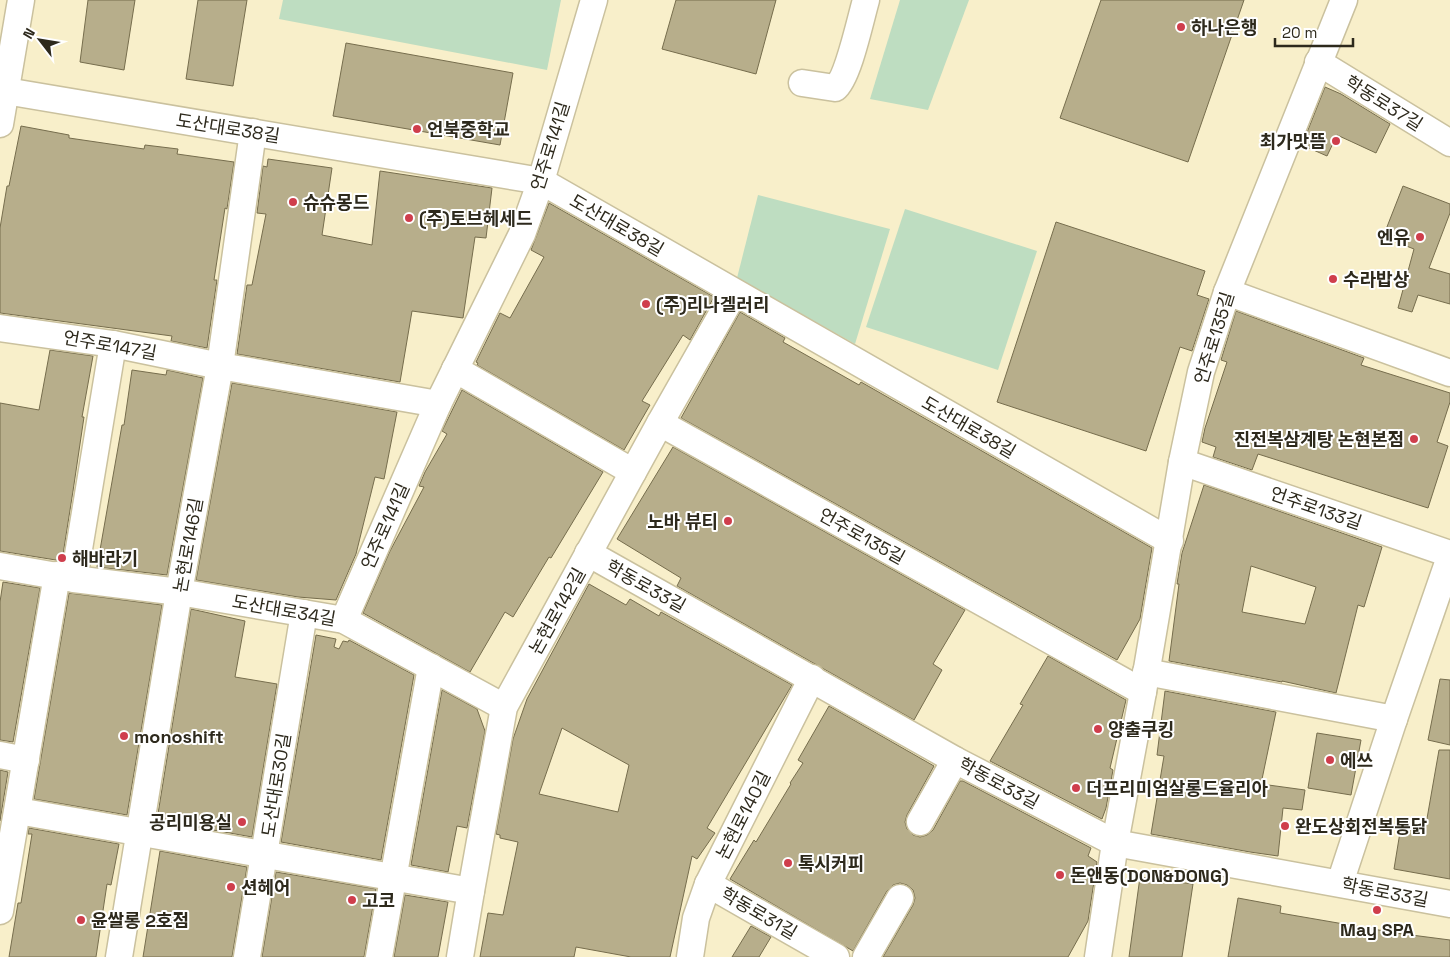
<svg xmlns="http://www.w3.org/2000/svg" width="1450" height="957" viewBox="0 0 1450 957" font-family="'Space Grotesk','Noto Sans KR',sans-serif">
  <style>
    .green { fill: #beddc1 }
    .building { fill: #b7ae8b; stroke: #766d4d; fill-rule: evenodd }
    .lines { fill: none; stroke-linecap: round; stroke-linejoin: round }
    .minor-casing { stroke: #cac19e; stroke-width: 29 }
    .minor { stroke: #fff; stroke-width: 26 }
    .poi-dot { fill: #cf3e4c; stroke: #fff; stroke-width: 2 }
    .labels { text-anchor: middle; dominant-baseline: central; stroke-width: 4; stroke-linejoin: round; paint-order: stroke }
    .poi-label { font-size: 18px; font-weight: bold; fill: #2d291c; stroke: #fff; text-anchor: start }
    .street-label { font-size: 18px; fill: #2d291c; stroke: #fff }
  </style>
  <rect width="100%" height="100%" fill="#f8efca"/>
  <g class="green">
    <polygon points="283,0 561,0 547,70 279,19"/>
    <polygon points="900,0 969,0 928,110 870,99"/>
    <polygon points="758,195 890,229 855,344 737,278"/>
    <polygon points="905,209 1037,251 998,370 866,327"/>
  </g>
  <g class="building">
    <polygon points="88,0 135,0 124,70 80,62"/>
    <polygon points="198,0 247,0 233,86 186,79"/>
    <polygon points="676,0 776,0 756,74 662,49"/>
    <polygon points="1101,0 1244,0 1188,162 1060,118"/>
    <polygon points="346,43 513,73 500,145 333,116"/>
    <polygon points="1325,87 1341,94 1390,124 1376,153 1337,135 1327,156 1302,145"/>
    <polygon points="21,126 69,135 69,138 144,149 145,145 178,149 177,154 234,162 227,209 225,208 214,280 217,280 207,348 171,341 172,336 0,313 0,228 7,186 9,186"/>
    <polygon points="268,159 332,168 322,235 372,245 380,171 492,188 486,238 475,237 463,318 412,311 400,382 237,354 247,285 252,285 266,214 257,213 263,166 267,167"/>
    <polygon points="1403,186 1450,204 1450,213 1429,268 1450,274 1450,304 1418,295 1412,312 1398,308 1414,249 1383,237"/>
    <polygon points="549,203 714,297 690,340 683,335 642,401 650,405 624,450 477,365 478,363 476,362 500,313 510,318 544,257 531,250"/>
    <polygon points="1056,222 1205,271 1197,295 1209,299 1192,351 1180,347 1146,451 997,402"/>
    <polygon points="1236,311 1364,358 1361,365 1450,393 1450,402 1437,442 1448,446 1428,508 1258,454 1252,470 1213,457 1216,447 1202,442 1205,428 1227,362 1221,360"/>
    <polygon points="740,312 785,338 783,342 859,385 861,382 1152,548 1140,619 1117,660 681,418"/>
    <polygon points="50,350 93,356 82,417 84,417 73,491 62,561 0,551 0,403 39,410"/>
    <polygon points="132,370 166,375 167,370 203,378 167,575 97,567 122,425 124,425"/>
    <polygon points="232,383 397,412 384,479 375,477 356,554 336,600 298,597 196,580"/>
    <polygon points="462,390 603,472 551,558 549,557 513,617 505,612 470,672 363,613 390,551 424,487 419,486 425,472 447,434 442,431"/>
    <polygon points="673,447 965,610 933,664 942,670 914,720 677,586 681,578 617,539"/>
    <path d="M1204,485L1382,547L1364,607L1358,605L1336,693L1282,681V682L1169,661L1179,584H1177L1182,553ZM1251,566L1316,587L1305,624L1242,612Z"/>
    <polygon points="3,582 40,588 13,742 0,740 0,602"/>
    <path d="M589,584L626,605L630,599L659,616L661,612L792,685L707,828L715,833L697,859L692,856L670,957H631L576,947L574,957H480L488,913L503,915L518,842L500,838V835L496,834L513,739L527,699ZM562,728L629,765L618,812L539,794Z"/>
    <polygon points="69,593 162,605 127,815 34,799"/>
    <polygon points="191,609 245,621 235,677 277,684 252,837 157,820"/>
    <polygon points="316,635 336,639 334,647 339,649 343,641 348,642 349,640 414,675 381,860 281,842"/>
    <polygon points="1048,656 1126,700 1110,768 1113,770 1106,808 1102,819 990,761 1023,705 1020,704"/>
    <polygon points="1440,679 1450,680 1450,745 1428,740"/>
    <polygon points="442,690 477,709 485,731 467,828 457,826 448,872 411,865"/>
    <polygon points="1165,691 1276,712 1261,784 1305,790 1302,810 1283,808 1278,856 1250,852 1151,834 1164,756 1157,755"/>
    <polygon points="829,706 934,766 907,815 905,822 907,829 913,835 920,837 927,835 933,830 960,781 963,781 1091,848 1088,856 1097,862 1088,921 1068,957 883,957 913,905 915,898 913,890 907,885 900,883 893,885 887,891 853,951 730,879 754,840 756,842 791,784 790,783 803,763 798,760"/>
    <polygon points="1317,733 1361,740 1351,795 1308,788"/>
    <polygon points="1439,750 1450,750 1450,879 1394,869 1401,826 1425,830"/>
    <polygon points="0,770 8,772 0,821"/>
    <polygon points="29,828 119,844 111,885 107,884 96,957 9,957 18,903 21,903 32,834 28,834"/>
    <polygon points="160,851 247,867 232,957 143,957"/>
    <polygon points="276,872 376,889 364,957 262,957"/>
    <polygon points="1140,877 1193,884 1182,957 1129,957"/>
    <polygon points="405,895 448,902 438,957 394,957"/>
    <polygon points="1238,898 1281,906 1280,913 1396,933 1450,940 1450,957 1228,957"/>
    <polygon points="751,926 771,937 759,957 732,957"/>
  </g>
  <g class="lines">
    <defs>
      <g id="minor">
        <polyline points="1318,62 1450,143"/>
        <path d="M802,83L835,88C848,79 861,17 866,0"/>
        <polyline points="0,90 541,181 1170,541"/>
        <polyline points="0,124 21,0"/>
        <polyline points="1227,292 1450,373"/>
        <polyline points="0,328 113,344 220,366 438,404"/>
        <polyline points="455,369 633,472"/>
        <polyline points="660,423 1143,692"/>
        <polyline points="1182,462 1450,554"/>
        <polyline points="588,553 955,760 1115,843 1450,904"/>
        <polyline points="0,566 74,579 179,592 344,620 504,707"/>
        <polyline points="74,579 113,344"/>
        <polyline points="344,620 438,404 522,234 541,181 594,0"/>
        <polyline points="1146,672 1394,719"/>
        <polyline points="0,755 26,760"/>
        <polyline points="18,811 471,891"/>
        <polyline points="920,822 955,760"/>
        <polyline points="1340,883 1394,719 1450,557"/>
        <polyline points="708,884 836,957"/>
        <polyline points="0,911 57,575"/>
        <polyline points="119,957 179,592 220,366 253,132"/>
        <polyline points="247,957 304,613"/>
        <polyline points="379,957 431,667"/>
        <polyline points="460,957 471,891 504,707 660,423 734,293"/>
        <polyline points="690,957 696,918 708,884 812,678"/>
        <polyline points="866,957 900,898"/>
        <polyline points="1098,957 1115,843 1143,692 1182,462 1201,372 1227,292 1344,0"/>
      </g>
    </defs>
    <use href="#minor" class="minor-casing"/>
    <use href="#minor" class="minor"/>
  </g>
  <g class="poi-dot">
    <circle cx="1181" cy="27" r="5"/>
    <circle cx="417" cy="129" r="5"/>
    <circle cx="1336" cy="141" r="5"/>
    <circle cx="293" cy="202" r="5"/>
    <circle cx="409" cy="218" r="5"/>
    <circle cx="1420" cy="237" r="5"/>
    <circle cx="1333" cy="279" r="5"/>
    <circle cx="646" cy="304" r="5"/>
    <circle cx="1414" cy="439" r="5"/>
    <circle cx="728" cy="521" r="5"/>
    <circle cx="62" cy="558" r="5"/>
    <circle cx="1098" cy="729" r="5"/>
    <circle cx="124" cy="736" r="5"/>
    <circle cx="1330" cy="760" r="5"/>
    <circle cx="1076" cy="788" r="5"/>
    <circle cx="242" cy="822" r="5"/>
    <circle cx="1285" cy="826" r="5"/>
    <circle cx="788" cy="863" r="5"/>
    <circle cx="1060" cy="875" r="5"/>
    <circle cx="231" cy="887" r="5"/>
    <circle cx="352" cy="900" r="5"/>
    <circle cx="1377" cy="910" r="5"/>
    <circle cx="81" cy="920" r="5"/>
  </g>
  <g class="labels">
    <g class="poi-label">
      <text x="1191" y="27">하나은행</text>
      <text x="427" y="129">언북중학교</text>
      <text x="1326" y="141" text-anchor="end">최가맛뜸</text>
      <text x="303" y="202">슈슈몽드</text>
      <text x="419" y="218">(주)토브헤세드</text>
      <text x="1410" y="237" text-anchor="end">엔유</text>
      <text x="1343" y="279">수라밥상</text>
      <text x="656" y="304">(주)리나겔러리</text>
      <text x="1404" y="439" text-anchor="end">진전복삼계탕 논현본점</text>
      <text x="718" y="521" text-anchor="end">노바 뷰티</text>
      <text x="72" y="558">해바라기</text>
      <text x="1108" y="729">양출쿠킹</text>
      <text x="134" y="736">monoshift</text>
      <text x="1340" y="760">에쓰</text>
      <text x="1086" y="788">더프리미엄살롱드율리아</text>
      <text x="232" y="822" text-anchor="end">공리미용실</text>
      <text x="1295" y="826">완도상회전복통닭</text>
      <text x="798" y="863">톡시커피</text>
      <text x="1070" y="875">돈앤동(DON&amp;DONG)</text>
      <text x="241" y="887">션헤어</text>
      <text x="362" y="900">고코</text>
      <text x="91" y="920">윤쌀롱 2호점</text>
      <text x="1377" y="929" text-anchor="middle">May SPA</text>
    </g>
    <g class="street-label">
      <text transform="translate(1384 103) rotate(32)">학동로37길</text>
      <text transform="translate(228 128) rotate(9)">도산대로38길</text>
      <text transform="translate(550 146) rotate(-73)">언주로141길</text>
      <text transform="translate(617 225) rotate(30)">도산대로38길</text>
      <text transform="translate(1214 338) rotate(-73)">언주로135길</text>
      <text transform="translate(110 345) rotate(10)">언주로147길</text>
      <text transform="translate(969 427) rotate(30)">도산대로38길</text>
      <text transform="translate(1316 508) rotate(19)">언주로133길</text>
      <text transform="translate(385 526) rotate(-66)">언주로141길</text>
      <text transform="translate(862 536) rotate(29)">언주로135길</text>
      <text transform="translate(188 545) rotate(-80)">논현로146길</text>
      <text transform="translate(646 586) rotate(29)">학동로33길</text>
      <text transform="translate(284 610) rotate(10)">도산대로34길</text>
      <text transform="translate(557 611) rotate(-61)">논현로142길</text>
      <text transform="translate(999 783) rotate(28)">학동로33길</text>
      <text transform="translate(276 785) rotate(-81)">도산대로30길</text>
      <text transform="translate(743 815) rotate(-63)">논현로140길</text>
      <text transform="translate(1385 892) rotate(11)">학동로33길</text>
      <text transform="translate(759 913) rotate(30)">학동로31길</text>
    </g>
  </g>
  <g transform="translate(40 40) rotate(301)" stroke="#ffffff" stroke-width="4" paint-order="stroke">
  <path d="M0-4L9 19L0 12L-9 19Z" fill="#2d291c"/>
  <text y="-8" font-size="14" font-weight="bold" text-anchor="middle" fill="#2d291c">N</text>
  </g>
  <path d="M1275 38v8h78v-8" fill="none" stroke="#2d291c" stroke-width="2.5"/>
  <text x="1282" y="38" font-size="15" fill="#2d291c" stroke="#ffffff" stroke-width="4" paint-order="stroke">20 m</text>
</svg>
